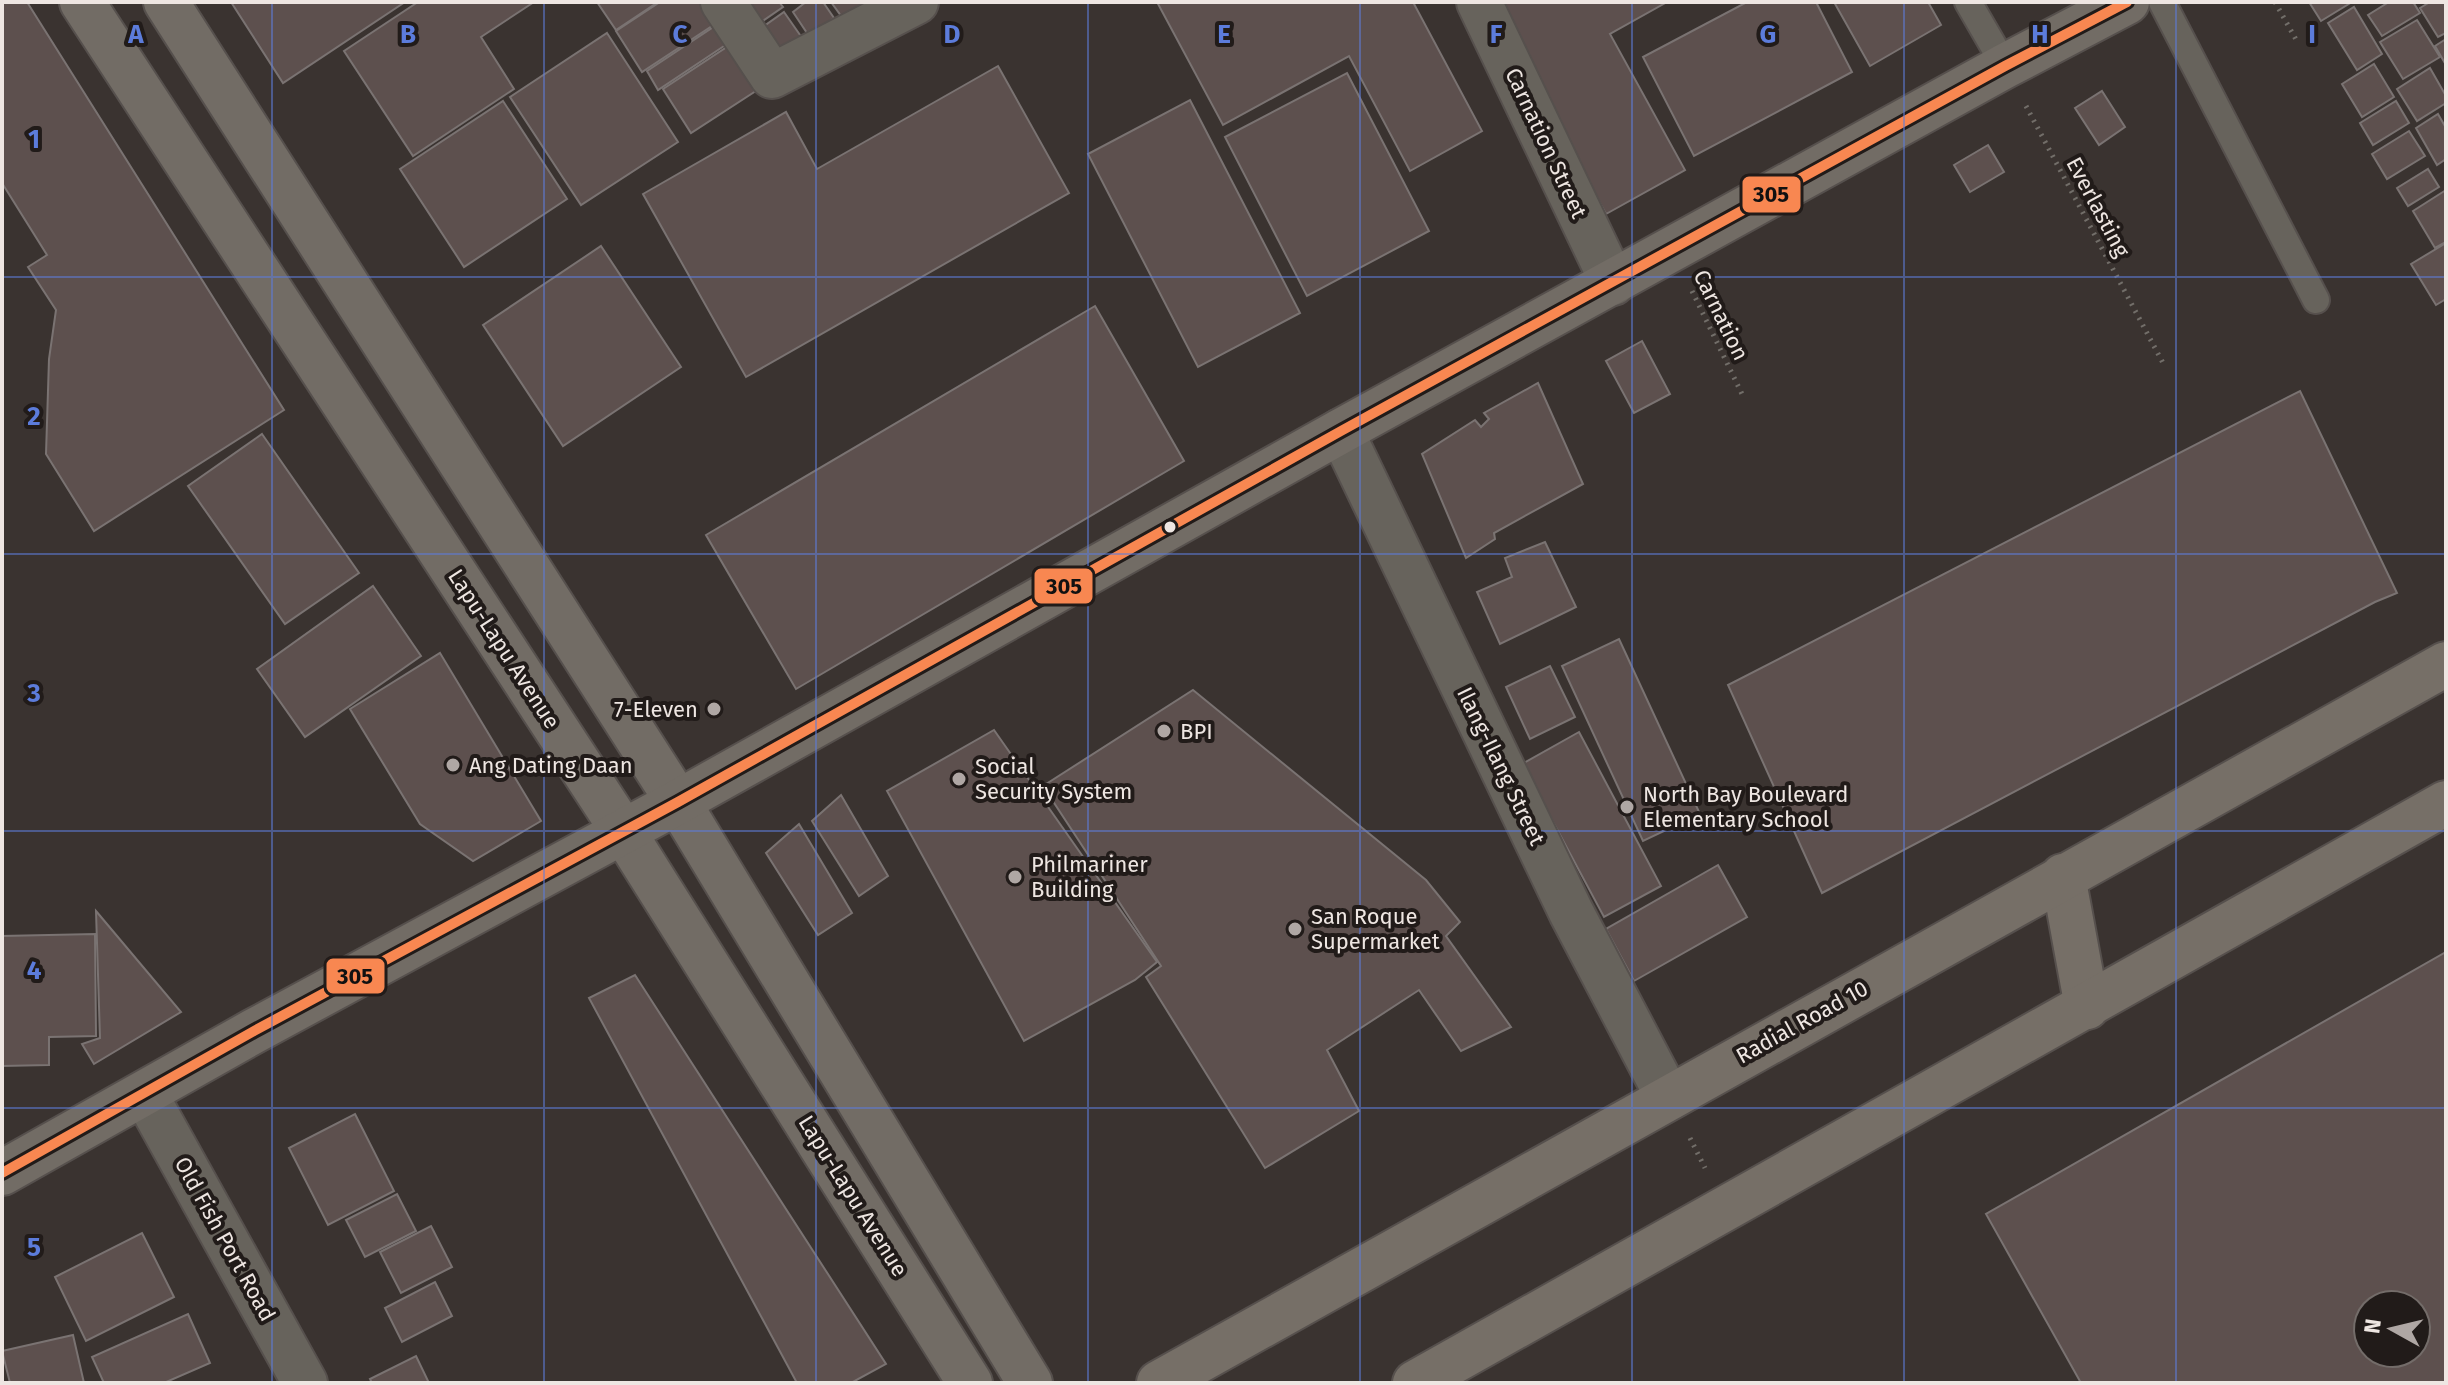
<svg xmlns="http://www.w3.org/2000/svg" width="2448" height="1385" viewBox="0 0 2448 1385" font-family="'Fira Sans',sans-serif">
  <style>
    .building { fill: #5d504e; stroke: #7a7372; stroke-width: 2; fill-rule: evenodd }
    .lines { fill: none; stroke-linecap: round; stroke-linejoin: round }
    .lane-casing { stroke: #56504d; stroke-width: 30 }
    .street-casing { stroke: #56504d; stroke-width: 48 }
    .secondary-casing { stroke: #56504d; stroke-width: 48 }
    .highway-casing { stroke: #56504d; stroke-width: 48 }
    .path { stroke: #726e69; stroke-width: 5; stroke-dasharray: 2 6; stroke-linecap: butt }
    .lane { stroke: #67635c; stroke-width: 26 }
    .street { stroke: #67635c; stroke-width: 44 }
    .secondary { stroke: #726c65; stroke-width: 44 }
    .highway { stroke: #766f67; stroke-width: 44 }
    .bus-1-casing { stroke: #211b19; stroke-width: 16 }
    .bus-1 { stroke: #f88751; stroke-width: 10 }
    .grid { fill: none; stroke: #5c7cdb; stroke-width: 2; stroke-opacity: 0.55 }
    .bus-dot { fill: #eee6e2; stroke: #211b19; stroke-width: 3 }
    .poi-dot { fill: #afa7a4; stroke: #211b19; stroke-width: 3 }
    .labels { text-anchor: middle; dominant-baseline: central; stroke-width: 8; stroke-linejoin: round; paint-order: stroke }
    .street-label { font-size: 22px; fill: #eee6e2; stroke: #211b19 }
    .poi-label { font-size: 22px; fill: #eee6e2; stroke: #211b19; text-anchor: start }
    .grid-label { font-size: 26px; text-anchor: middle; font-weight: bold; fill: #5c7cdb; stroke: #211b19; stroke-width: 8; stroke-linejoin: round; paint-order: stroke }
    .line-badge { stroke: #211b19; stroke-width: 3 }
    .pale-badge-label { font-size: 22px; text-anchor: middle; font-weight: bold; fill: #111 }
  </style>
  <rect width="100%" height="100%" fill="#3a3330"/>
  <g class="building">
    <polygon points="4,2 27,2 284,410 94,531 46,454 49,359 56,310 28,267 47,255 2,183 2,3"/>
    <polygon points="231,2 405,2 283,83"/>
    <polygon points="418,2 534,2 481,37 514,89 413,156 344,51"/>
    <polygon points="597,2 658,2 616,30"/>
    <polygon points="660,2 700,2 715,24 642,72 616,31"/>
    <polygon points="737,2 779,2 783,7 754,27"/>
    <polygon points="806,2 823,2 834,18 809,36 793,12"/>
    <polygon points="831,2 879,2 847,24"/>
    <polygon points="1157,2 1413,2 1482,131 1410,171 1349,56 1223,125"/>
    <polygon points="1489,2 1667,2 1610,34 1685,170 1606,214"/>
    <polygon points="1747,2 1816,2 1852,72 1694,156 1643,57"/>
    <polygon points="1834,2 1928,2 1941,25 1870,66"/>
    <polygon points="2309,2 2352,2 2321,21"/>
    <polygon points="2389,2 2413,2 2420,13 2382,36 2368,15"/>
    <polygon points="2430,2 2446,2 2446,33 2438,37 2420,8"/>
    <polygon points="2354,7 2382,54 2357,70 2328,23"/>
    <polygon points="784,12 807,45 780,64 757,31"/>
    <polygon points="2417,20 2440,57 2403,79 2380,42"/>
    <polygon points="715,26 727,44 658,90 647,71"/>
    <polygon points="607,33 678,142 581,205 510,97"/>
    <polygon points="2446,39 2446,65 2435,46"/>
    <polygon points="733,43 762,87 691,133 663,89"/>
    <polygon points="2374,64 2394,97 2362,117 2342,84"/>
    <polygon points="998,66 1069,193 746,377 643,194 786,112 817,169"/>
    <polygon points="2430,68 2446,96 2446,103 2417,121 2397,89"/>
    <polygon points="1347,73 1429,231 1307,296 1225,137"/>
    <polygon points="2102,91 2125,127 2099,145 2075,108"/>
    <polygon points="1190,100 1300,313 1198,367 1088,154"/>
    <polygon points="503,101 567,199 464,267 400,169"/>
    <polygon points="2396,101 2409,123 2373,145 2360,123"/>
    <polygon points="2438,114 2446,128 2446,159 2437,165 2416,128"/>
    <polygon points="2409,131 2425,156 2387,179 2372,154"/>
    <polygon points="1988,145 2004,172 1970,192 1954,165"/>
    <polygon points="2428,169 2439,187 2408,206 2397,188"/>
    <polygon points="2446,190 2446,242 2435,248 2413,211"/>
    <polygon points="2446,243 2446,299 2436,305 2411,264"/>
    <polygon points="601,246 681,367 563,446 483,325"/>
    <polygon points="1095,306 1184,461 796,689 706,535"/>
    <polygon points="1642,341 1670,394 1634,413 1606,361"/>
    <polygon points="1538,383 1583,484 1494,533 1495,539 1466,558 1422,454 1475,420 1481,427 1489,419 1484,413"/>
    <polygon points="2300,391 2397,593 2375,602 1822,893 1728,685"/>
    <polygon points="262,434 359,573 285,624 188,486"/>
    <polygon points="1545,542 1576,607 1500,644 1477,592 1512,577 1505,558"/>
    <polygon points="373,586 421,656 305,737 257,669"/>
    <polygon points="1619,639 1700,814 1643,841 1562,666"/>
    <polygon points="440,653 541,821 473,861 420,824 350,709"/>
    <polygon points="1550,666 1575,717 1530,739 1506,687"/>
    <polygon points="1193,690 1426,880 1460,922 1446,936 1511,1027 1461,1051 1419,990 1327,1050 1359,1111 1265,1168 1146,977 1161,966 1043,786"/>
    <polygon points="994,730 1157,962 1135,980 1024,1041 887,791"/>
    <polygon points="1579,732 1661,886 1604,917 1522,764"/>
    <polygon points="841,795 888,876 859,896 812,821"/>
    <polygon points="799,824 852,913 818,935 766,853"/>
    <polygon points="1718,865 1747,917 1634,981 1606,929"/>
    <polygon points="96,911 181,1012 94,1064 82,1044 100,1038"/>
    <polygon points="95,934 96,1036 49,1037 49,1065 2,1066 2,936"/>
    <path d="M2446,952V1383H2081L1986,1214ZM2368,1305H2416V1353H2368Z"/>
    <polygon points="635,975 886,1364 851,1383 797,1383 589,998"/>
    <polygon points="355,1114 394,1191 328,1225 289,1148"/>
    <polygon points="397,1194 416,1231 365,1257 346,1220"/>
    <polygon points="431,1226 452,1267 401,1293 380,1252"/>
    <polygon points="142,1233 174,1297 86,1341 55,1277"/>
    <polygon points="435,1282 452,1316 402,1342 385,1308"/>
    <polygon points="188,1314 210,1363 164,1383 104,1383 92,1357"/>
    <polygon points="73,1335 84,1383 10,1383 2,1351"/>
    <polygon points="416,1356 429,1383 372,1383 370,1379"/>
  </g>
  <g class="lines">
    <defs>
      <g id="lane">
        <polyline points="1968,2 2005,66"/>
        <polyline points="2162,2 2316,300"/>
      </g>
      <g id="street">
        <polyline points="723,2 772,76 916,2"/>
        <polyline points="1479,2 1613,283"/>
        <polyline points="1341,431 1571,912 1668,1097"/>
        <polyline points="145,1094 305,1383"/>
      </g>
      <g id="secondary">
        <polyline points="82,2 623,831 970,1383"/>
        <polyline points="166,2 678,802 1030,1383"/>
        <polyline points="2,1173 254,1031 678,802 1341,431 2005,66 2127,2"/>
      </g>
      <g id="highway">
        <polyline points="2063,876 2087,1007"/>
        <polyline points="1159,1383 2446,664"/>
        <polyline points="1415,1383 2446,803"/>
      </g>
    </defs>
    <use href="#lane" class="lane-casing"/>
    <use href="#street" class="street-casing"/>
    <use href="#secondary" class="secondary-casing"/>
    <use href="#highway" class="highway-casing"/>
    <g class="path">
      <polyline points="2275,2 2298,43"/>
      <polyline points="2026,106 2163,363"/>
      <polyline points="1692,291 1742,394"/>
      <polyline points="1690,1138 1705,1168"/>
    </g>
    <use href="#lane" class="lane"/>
    <use href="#street" class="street"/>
    <use href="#secondary" class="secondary"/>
    <use href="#highway" class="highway"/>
    <defs>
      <polyline id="bus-1" points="2,1173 254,1031 678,802 1341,431 2005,66 2127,2"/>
    </defs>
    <use href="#bus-1" class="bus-1-casing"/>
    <use href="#bus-1" class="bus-1"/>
  </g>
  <path class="grid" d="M272,2V1383M544,2V1383M816,2V1383M1088,2V1383M1360,2V1383M1632,2V1383M1904,2V1383M2176,2V1383M2,277H2446M2,554H2446M2,831H2446M2,1108H2446"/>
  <circle class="bus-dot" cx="1170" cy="527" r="7"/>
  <g class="poi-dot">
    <circle cx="714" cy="709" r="8"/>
    <circle cx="1164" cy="731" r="8"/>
    <circle cx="453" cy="765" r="8"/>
    <circle cx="959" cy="779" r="8"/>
    <circle cx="1627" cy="807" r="8"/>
    <circle cx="1015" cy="877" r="8"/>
    <circle cx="1295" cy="929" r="8"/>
  </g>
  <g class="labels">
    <g class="street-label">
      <text transform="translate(1546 143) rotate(65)">Carnation Street</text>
      <text transform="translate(2098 207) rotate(62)">Everlasting</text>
      <text transform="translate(1721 315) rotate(64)">Carnation</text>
      <text transform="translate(504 649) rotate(57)">Lapu-Lapu Avenue</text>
      <text transform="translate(1501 766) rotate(64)">Ilang-Ilang Street</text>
      <text transform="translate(1802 1022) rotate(-29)">Radial Road 10</text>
      <text transform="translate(853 1196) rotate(58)">Lapu-Lapu Avenue</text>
      <text transform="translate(225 1239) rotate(61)">Old Fish Port Road</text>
    </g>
    <g class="poi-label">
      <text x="698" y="709" text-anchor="end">7-Eleven</text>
      <text x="1180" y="731">BPI</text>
      <text x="469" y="765">Ang Dating Daan</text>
      <text x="975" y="766">Social<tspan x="975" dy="25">Security System</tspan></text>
      <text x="1643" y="794">North Bay Boulevard<tspan x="1643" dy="25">Elementary School</tspan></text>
      <text x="1031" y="864">Philmariner<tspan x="1031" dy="25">Building</tspan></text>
      <text x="1311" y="916">San Roque<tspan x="1311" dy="25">Supermarket</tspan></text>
    </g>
  </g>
  <g class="grid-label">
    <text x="136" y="43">A</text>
    <text x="408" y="43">B</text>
    <text x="680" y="43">C</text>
    <text x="952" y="43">D</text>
    <text x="1224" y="43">E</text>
    <text x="1496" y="43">F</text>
    <text x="1768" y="43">G</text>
    <text x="2040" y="43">H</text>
    <text x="2312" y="43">I</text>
    <text x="34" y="148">1</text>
    <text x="34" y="425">2</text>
    <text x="34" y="702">3</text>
    <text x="34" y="979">4</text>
    <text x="34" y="1256">5</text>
  </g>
  <g class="line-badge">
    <rect x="1741" y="175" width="61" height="39" rx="8" fill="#f88751"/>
    <rect x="1033" y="567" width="61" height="38" rx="8" fill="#f88751"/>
    <rect x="325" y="957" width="61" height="38" rx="8" fill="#f88751"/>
  </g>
  <g class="pale-badge-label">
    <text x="1771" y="202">305</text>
    <text x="1064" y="594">305</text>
    <text x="355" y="984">305</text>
  </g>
  <rect width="2448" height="1385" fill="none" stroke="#eee6e2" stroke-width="8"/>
  <g transform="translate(2392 1329) rotate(278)"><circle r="38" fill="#211b19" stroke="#736c69" stroke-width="2"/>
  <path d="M0-6L14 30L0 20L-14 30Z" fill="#afa7a4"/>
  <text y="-12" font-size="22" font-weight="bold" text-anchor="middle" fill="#eee6e2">N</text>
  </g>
</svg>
